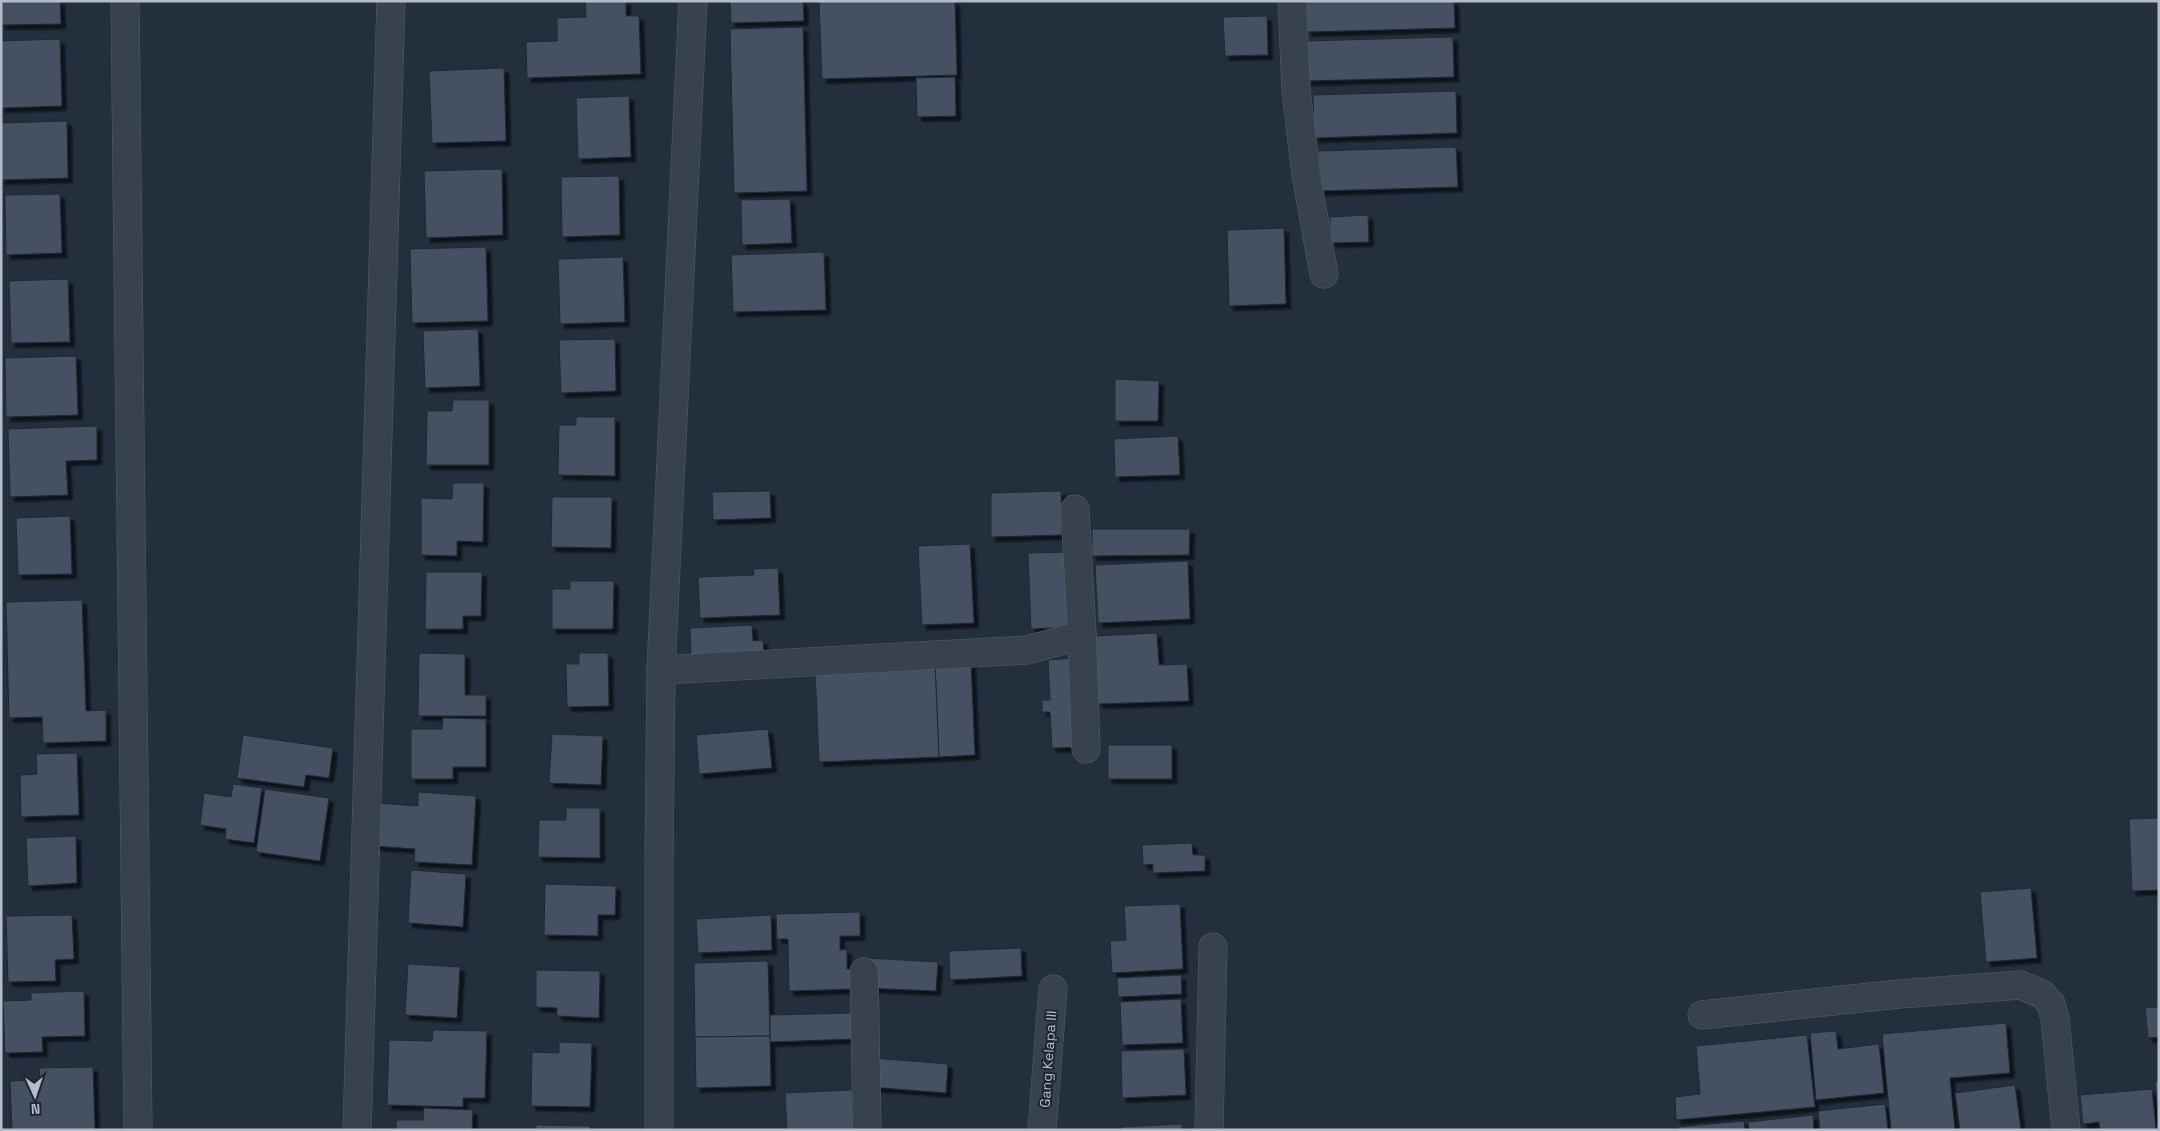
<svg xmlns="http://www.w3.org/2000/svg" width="2160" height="1131" viewBox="0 0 2160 1131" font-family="'Space Grotesk',sans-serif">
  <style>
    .building { fill: #455162; stroke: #1f2835; filter: url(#shadow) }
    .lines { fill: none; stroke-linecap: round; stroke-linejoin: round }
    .minor-casing { stroke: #565f6c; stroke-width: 29 }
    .minor { stroke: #38414e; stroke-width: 28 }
    .labels { text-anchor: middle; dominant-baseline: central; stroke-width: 4; stroke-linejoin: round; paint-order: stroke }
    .street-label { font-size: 14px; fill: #b4bcc9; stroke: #1d2633 }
  </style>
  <defs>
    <filter id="shadow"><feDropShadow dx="4.5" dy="4.5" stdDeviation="1" flood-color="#0009"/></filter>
  </defs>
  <rect width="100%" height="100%" fill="#242f3e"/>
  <g class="building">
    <polygon points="1,1 60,1 61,24 1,25"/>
    <polygon points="585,1 626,1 626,16 639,16 641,74 527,78 526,42 557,41 557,18 586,17"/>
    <polygon points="730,1 803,1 804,21 731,23"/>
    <polygon points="819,1 955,1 957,75 822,79"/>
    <polygon points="1306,1 1454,1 1455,28 1307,32"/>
    <polygon points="1267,16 1268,55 1225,56 1223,17"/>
    <polygon points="803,27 807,191 734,193 730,29"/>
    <polygon points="1453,37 1454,77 1307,81 1306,41"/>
    <polygon points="60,39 62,106 1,108 1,41"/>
    <polygon points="504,68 506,141 432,143 429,71"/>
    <polygon points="955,77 956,116 917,117 916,78"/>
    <polygon points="1456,91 1457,133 1314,138 1313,95"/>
    <polygon points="629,96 631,157 578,159 576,98"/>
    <polygon points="67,121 68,178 1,180 1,123"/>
    <polygon points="1456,147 1458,187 1319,191 1318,151"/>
    <polygon points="502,169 503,235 426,238 424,171"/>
    <polygon points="619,176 620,235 562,237 561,177"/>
    <polygon points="60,194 62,253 6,255 5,195"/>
    <polygon points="790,199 792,243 742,245 741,200"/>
    <polygon points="1368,215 1369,242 1330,243 1330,217"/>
    <polygon points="1284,228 1286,304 1229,306 1227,230"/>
    <polygon points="486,247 488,321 412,323 410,249"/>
    <polygon points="824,252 826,310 733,312 731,255"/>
    <polygon points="623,257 625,322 560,324 558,259"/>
    <polygon points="68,279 70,342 11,343 9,281"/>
    <polygon points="478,329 480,386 425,388 423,331"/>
    <polygon points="615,339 616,391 561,393 559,340"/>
    <polygon points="76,356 78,415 6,417 5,358"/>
    <polygon points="1115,379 1159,381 1158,421 1115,421"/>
    <polygon points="453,400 489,400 489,465 426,465 427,411 452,411"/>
    <polygon points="576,417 615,417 615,476 558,475 559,425 576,425"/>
    <polygon points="97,426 97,460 66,461 68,495 10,497 8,429"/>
    <polygon points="1178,436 1180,475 1115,477 1114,439"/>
    <polygon points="453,483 484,483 483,542 457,541 457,556 421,555 421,498 452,499"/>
    <polygon points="770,491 771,518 713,520 712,492"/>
    <polygon points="1061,491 1062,535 991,537 991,493"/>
    <polygon points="552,497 612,497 611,548 551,547"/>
    <polygon points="70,516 72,574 18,575 16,518"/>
    <polygon points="1092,529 1190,529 1189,555 1092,556"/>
    <polygon points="970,544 974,623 922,625 918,546"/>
    <polygon points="1070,552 1073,627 1031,629 1028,553"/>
    <polygon points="1188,561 1190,619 1098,623 1095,565"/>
    <polygon points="778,568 780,615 700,618 698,577 754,575 753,569"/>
    <polygon points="426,572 482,572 481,616 463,616 463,629 425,629"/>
    <polygon points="570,581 614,581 613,629 552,629 552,589 570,589"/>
    <polygon points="82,600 86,711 106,710 106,741 43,743 42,717 9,718 6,602"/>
    <polygon points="752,625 753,641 763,640 764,655 691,658 690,628"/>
    <polygon points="1157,633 1159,665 1187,664 1189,701 1098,704 1095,636"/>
    <polygon points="419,653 465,654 465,695 486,695 486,716 418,716"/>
    <polygon points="579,653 608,653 609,706 567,707 566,664 579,664"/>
    <polygon points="1077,658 1081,747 1052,748 1050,712 1042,712 1042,700 1050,700 1048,660"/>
    <polygon points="971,663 975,755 939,757 935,664"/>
    <polygon points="935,664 939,757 819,762 815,670"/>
    <polygon points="443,718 486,719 486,767 453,767 453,779 411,779 411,729 442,729"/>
    <polygon points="768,729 772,768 699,774 696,735"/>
    <polygon points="552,734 603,736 601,785 549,783"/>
    <polygon points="243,735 333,748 329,778 306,775 304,787 237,778"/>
    <rect x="1108" y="745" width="64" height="34"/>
    <polygon points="77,753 79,815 21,817 20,775 37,774 36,754"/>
    <polygon points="233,784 262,788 254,843 225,839 226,829 200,825 204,793 231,797"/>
    <polygon points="265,789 329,798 320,861 256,852"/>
    <polygon points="418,792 476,796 472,865 414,862 415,849 374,846 377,803 418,806"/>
    <polygon points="566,808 600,808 600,858 538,857 539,820 566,820"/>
    <polygon points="2159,818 2159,890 2132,891 2129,819"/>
    <polygon points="76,836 77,883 28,886 26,838"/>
    <polygon points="1192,843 1193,855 1205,855 1205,871 1153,873 1153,864 1143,865 1142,845"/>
    <polygon points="411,870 466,874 463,927 408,923"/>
    <polygon points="545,884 616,886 615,915 598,915 598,936 544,935"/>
    <polygon points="2031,888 2037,958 1986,962 1980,892"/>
    <polygon points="1180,904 1183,969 1112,973 1110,941 1126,940 1124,906"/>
    <polygon points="860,912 860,936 840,936 840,950 847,949 847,969 854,970 854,989 789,991 788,939 777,939 776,914"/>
    <polygon points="72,915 74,959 55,960 56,981 8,982 6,916"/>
    <polygon points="771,915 772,950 698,953 696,919"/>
    <polygon points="1021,948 1022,976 950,980 949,951"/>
    <polygon points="867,958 938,962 936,991 866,988"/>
    <polygon points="768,961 770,1036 695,1037 694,963"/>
    <polygon points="408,964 460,967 457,1018 405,1015"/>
    <polygon points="536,970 600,971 599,1018 557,1016 557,1008 536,1007"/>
    <polygon points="1181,975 1182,994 1118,997 1117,978"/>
    <polygon points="84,991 85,1036 42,1037 43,1052 5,1053 3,1001 31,1000 31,993"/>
    <polygon points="1181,999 1183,1043 1122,1045 1120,1002"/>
    <polygon points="2159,1007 2159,1037 2148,1038 2145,1008"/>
    <polygon points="854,1013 854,1039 770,1042 770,1015"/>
    <polygon points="2006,1023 2010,1073 1950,1078 1955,1130 1891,1130 1882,1034"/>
    <polygon points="433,1030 487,1031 485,1098 463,1098 463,1107 387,1105 389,1040 432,1041"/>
    <polygon points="1836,1031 1838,1049 1879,1044 1884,1093 1816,1100 1810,1033"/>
    <polygon points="1807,1035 1815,1107 1676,1120 1675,1097 1700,1094 1696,1046"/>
    <polygon points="770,1036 771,1086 696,1088 695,1037"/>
    <polygon points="559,1042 592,1043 590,1107 531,1106 532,1052 559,1053"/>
    <polygon points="1184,1049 1186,1095 1122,1098 1121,1051"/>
    <polygon points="872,1058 948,1064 946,1093 870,1087"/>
    <polygon points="93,1067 95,1130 12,1130 10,1081 40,1080 39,1068"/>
    <polygon points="2155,1081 2159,1081 2159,1124"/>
    <polygon points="2015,1085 2021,1130 1960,1130 1955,1093"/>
    <polygon points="2152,1089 2156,1130 2100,1130 2099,1122 2083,1124 2080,1095"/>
    <polygon points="852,1090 854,1130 787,1130 785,1093"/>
    <polygon points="1885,1104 1888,1130 1820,1130 1818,1111"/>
    <polygon points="424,1108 473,1110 472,1130 396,1130 396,1120 423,1120"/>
    <polygon points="1813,1115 1814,1130 1749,1130 1748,1122"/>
    <polygon points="1744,1121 1745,1130 1678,1130 1678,1127"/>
    <polygon points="1182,1124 1182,1130 1121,1130 1121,1127"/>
    <polygon points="536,1125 590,1126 590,1130 536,1130"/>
  </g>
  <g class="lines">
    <defs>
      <g id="minor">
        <polyline points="125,1 138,1130"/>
        <polyline points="1292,1 1296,90 1306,175 1324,274"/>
        <polyline points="1075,509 1082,635 1086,749"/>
        <polyline points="661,670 1027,650 1082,635"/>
        <polyline points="864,972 867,1130"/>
        <polyline points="1702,1015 1899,994 2020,985 2042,994 2051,1004 2055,1019 2066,1130"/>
        <polyline points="357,1130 391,1"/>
        <polyline points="659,1130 659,865 661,670 693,1"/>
        <polyline points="1042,1130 1053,989"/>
        <polyline points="1209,1130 1213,947"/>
      </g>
    </defs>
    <use href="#minor" class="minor-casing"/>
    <use href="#minor" class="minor"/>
  </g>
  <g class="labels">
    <g class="street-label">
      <text transform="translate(1048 1059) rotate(-86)">Gang Kelapa III</text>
    </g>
  </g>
  <rect width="2160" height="1131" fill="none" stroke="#b4bcc9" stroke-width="5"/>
  <g transform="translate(35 1096) rotate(177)" stroke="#1d2633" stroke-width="4" paint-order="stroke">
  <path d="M0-4L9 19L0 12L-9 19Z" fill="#b4bcc9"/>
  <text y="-8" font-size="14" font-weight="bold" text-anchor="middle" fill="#b4bcc9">N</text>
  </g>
</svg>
